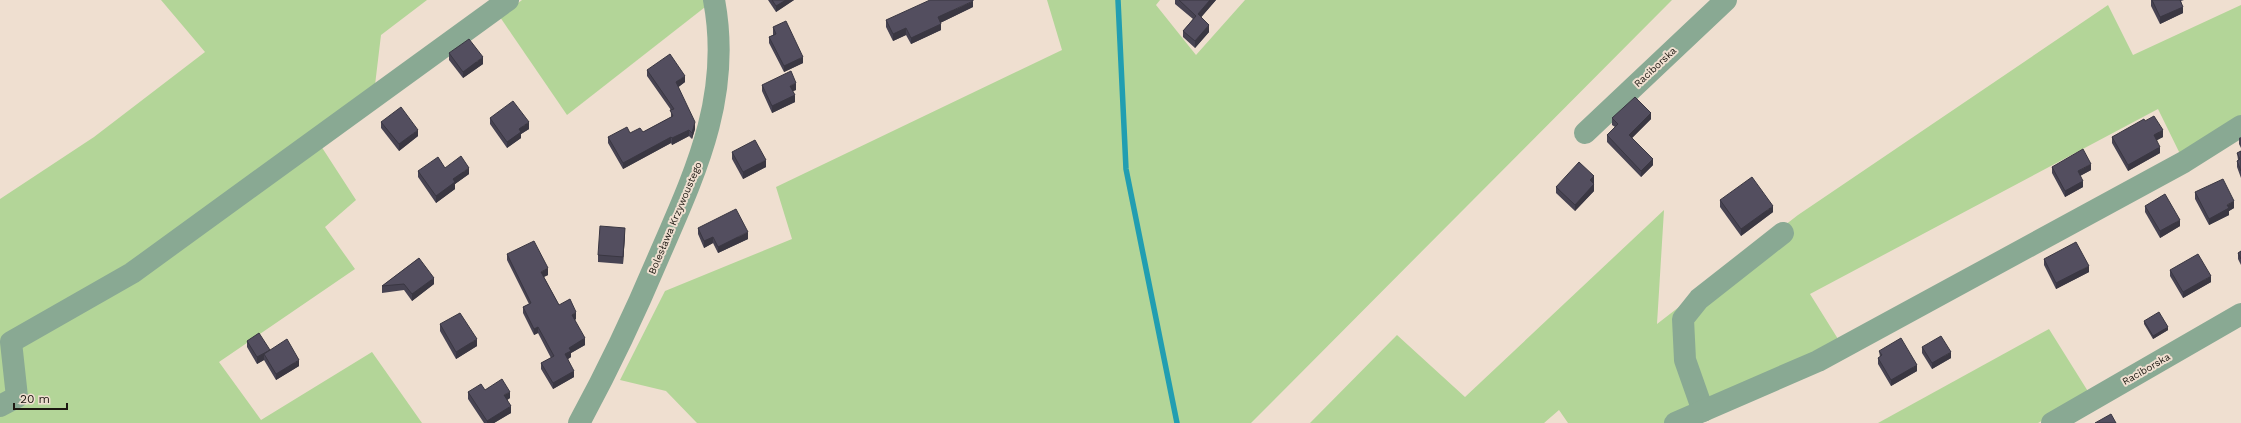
<svg xmlns="http://www.w3.org/2000/svg" width="2241" height="423" viewBox="0 0 2241 423" font-family="'Work Sans',sans-serif">
  <style>
    .green { fill: #b3d598 }
    .lines { fill: none; stroke-linecap: round; stroke-linejoin: round }
    .stream { stroke: #219eb1; stroke-width: 5.5 }
    .minor { stroke: #89a993; stroke-width: 22 }
    .wall { fill: #474352 }
    .shaded-wall { fill: #3a3742 }
    .building { fill: #534e5f; stroke: #3a3742 }
    .labels { text-anchor: middle; dominant-baseline: central; stroke-width: 4; stroke-linejoin: round; paint-order: stroke }
    .street-label { font-size: 10px; fill: #1d1812; stroke: #efdfd0 }
  </style>
  <rect width="100%" height="100%" fill="#efdfd0"/>
  <g class="green">
    <polygon points="161,0 427,0 381,35 375,85 321,146 356,200 325,227 355,269 219,362 261,420 372,352 422,423 0,423 0,199 94,137 205,52"/>
    <polygon points="522,0 708,0 709,4 567,115 500,17"/>
    <polygon points="1047,0 1160,0 1156,5 1196,55 1245,0 1672,0 1251,423 697,423 666,391 620,380 665,291 792,239 776,187 1062,50"/>
    <polygon points="2108,5 2133,55 2241,5 2241,126 2184,162 2158,109 1810,294 1843,347 1675,423 1568,423 1559,410 1544,423 1310,423 1397,335 1465,397 1664,210 1657,324 1798,215"/>
    <polygon points="2049,329 2089,393 2038,423 1878,423"/>
  </g>
  <g class="lines">
    <polyline class="stream" points="1118,0 1126,169 1177,423"/>
    <g class="minor">
      <polyline points="1585,133 1726,0"/>
      <polyline points="0,406 17,397 11,342 132,273 508,0"/>
      <polyline points="1703,411 1685,360 1683,319 1699,299 1783,233"/>
      <path d="M579,423C609,368 635,313 659,256C696,171 732,95 714,0"/>
      <polyline points="1675,423 1818,361 2184,162 2241,126"/>
      <polyline points="2052,423 2241,314"/>
    </g>
  </g>
  <g class="wall">
    <polygon points="768,0 794,0 776,12"/>
    <polygon points="1175,0 1216,0 1201,17 1209,32 1195,48 1183,37 1183,31 1193,19 1175,4"/>
    <polygon points="2151,0 2184,0 2181,1 2183,13 2160,24 2151,6"/>
    <polygon points="973,7 940,23 941,30 911,44 906,35 893,41 886,27 886,20"/>
    <polygon points="773,27 803,63 784,72 769,43 769,37 773,35"/>
    <polygon points="449,53 483,64 463,78 449,60"/>
    <polygon points="647,70 685,82 678,87 695,129 692,139 689,136 672,145 671,143 623,169 608,143 608,137 630,133 643,132 671,117 671,110 647,76"/>
    <polygon points="762,85 796,90 793,91 795,102 772,113 762,91"/>
    <polygon points="490,118 529,129 521,134 521,138 507,148 490,124"/>
    <polygon points="1612,118 1651,119 1632,138 1653,165 1641,177 1607,142 1607,135 1615,127 1612,125"/>
    <polygon points="2145,121 2163,137 2156,140 2160,153 2128,171 2112,143 2112,137"/>
    <polygon points="381,122 418,136 399,151 381,128"/>
    <polygon points="2241,137 2241,148 2239,144 2239,138"/>
    <polygon points="2241,151 2241,178 2237,167 2237,161 2238,160 2237,153"/>
    <polygon points="732,152 766,167 743,179 732,159"/>
    <polygon points="2052,167 2091,170 2080,176 2083,187 2065,197 2052,173"/>
    <polygon points="445,168 469,174 455,184 455,189 436,203 418,177 418,171"/>
    <polygon points="1593,183 1594,191 1575,211 1556,193 1556,187 1594,183"/>
    <polygon points="2195,192 2234,208 2229,211 2229,215 2209,225 2195,199"/>
    <polygon points="1720,200 1773,212 1741,236 1720,207"/>
    <polygon points="2145,206 2180,226 2160,238 2145,212"/>
    <polygon points="698,228 748,239 718,253 713,243 704,248 698,234"/>
    <polygon points="625,234 623,264 598,262 598,255"/>
    <polygon points="2241,251 2241,265 2238,259 2238,253"/>
    <polygon points="507,254 548,275 544,277 559,305 576,319 575,320 585,345 571,353 571,357 568,359 574,377 553,389 541,369 541,363 551,358 538,333 534,335 523,313 523,307 529,304 507,260"/>
    <polygon points="419,258 434,284 412,301 404,290 382,293 382,286"/>
    <polygon points="2044,259 2089,272 2056,289 2044,265"/>
    <polygon points="2170,270 2211,282 2183,298 2170,276"/>
    <polygon points="2144,321 2168,330 2153,339 2144,324"/>
    <polygon points="440,324 477,346 456,359 440,331"/>
    <polygon points="247,341 270,350 299,366 276,380 264,360 257,364 247,347"/>
    <polygon points="1922,347 1951,358 1932,369 1922,353"/>
    <polygon points="1879,351 1917,371 1891,386 1878,364 1878,358 1880,357"/>
    <polygon points="485,390 510,398 507,400 511,413 494,423 484,423 468,399 468,392"/>
  </g>
  <g class="shaded-wall">
    <polygon points="786,0 794,0 776,12 776,6"/>
    <polygon points="1210,0 1216,0 1198,21 1198,14"/>
    <polygon points="973,1 973,7 938,24 938,17"/>
    <polygon points="2183,7 2183,13 2160,24 2160,17"/>
    <polygon points="941,24 941,30 911,44 911,38"/>
    <polygon points="1209,25 1209,32 1195,48 1195,41"/>
    <polygon points="906,28 906,35 893,41 893,34"/>
    <polygon points="483,57 483,64 463,78 463,72"/>
    <polygon points="803,57 803,63 784,72 784,66"/>
    <polygon points="685,76 685,82 676,89 676,82"/>
    <polygon points="796,83 796,90 790,92 790,86"/>
    <polygon points="795,95 795,102 772,113 772,106"/>
    <polygon points="1651,113 1651,119 1629,141 1629,135"/>
    <polygon points="529,122 529,129 521,134 521,138 507,148 507,142 519,129"/>
    <polygon points="695,122 695,129 692,139 692,133"/>
    <polygon points="418,130 418,136 399,151 399,144"/>
    <polygon points="689,130 689,136 672,145 672,138"/>
    <polygon points="2163,130 2163,137 2154,142 2154,135"/>
    <polygon points="671,137 671,143 623,169 623,163"/>
    <polygon points="2160,147 2160,153 2128,171 2128,165"/>
    <polygon points="1653,159 1653,165 1641,177 1641,171"/>
    <polygon points="766,160 766,167 743,179 743,172"/>
    <polygon points="2091,164 2091,170 2078,177 2078,171"/>
    <polygon points="469,168 469,174 455,184 455,189 436,203 436,196 453,179"/>
    <polygon points="1594,176 1594,183 1590,187 1590,180"/>
    <polygon points="2083,181 2083,187 2065,197 2065,191"/>
    <polygon points="1594,184 1594,191 1575,211 1575,205"/>
    <polygon points="2234,201 2234,208 2229,211 2229,215 2209,225 2209,219 2227,205"/>
    <polygon points="1773,206 1773,212 1741,236 1741,229"/>
    <polygon points="2180,220 2180,226 2160,238 2160,231"/>
    <polygon points="625,228 625,234 623,264 623,257"/>
    <polygon points="748,232 748,239 718,253 718,247"/>
    <polygon points="713,237 713,243 704,248 704,241"/>
    <polygon points="2089,266 2089,272 2056,289 2056,283"/>
    <polygon points="548,268 548,275 541,278 541,272"/>
    <polygon points="2211,276 2211,282 2183,298 2183,292"/>
    <polygon points="434,278 434,284 412,301 412,294"/>
    <polygon points="576,312 576,319 572,321 572,315"/>
    <polygon points="538,327 538,333 534,335 534,329"/>
    <polygon points="2168,327 2168,330 2153,339 2153,336"/>
    <polygon points="585,338 585,345 571,353 571,357 565,361 565,354 569,348"/>
    <polygon points="477,339 477,346 456,359 456,352"/>
    <polygon points="270,350 264,354 264,360 257,364 257,357"/>
    <polygon points="1951,352 1951,358 1932,369 1932,363"/>
    <polygon points="299,360 299,366 276,380 276,374"/>
    <polygon points="1917,365 1917,371 1891,386 1891,380"/>
    <polygon points="574,371 574,377 553,389 553,383"/>
    <polygon points="510,392 510,398 504,402 504,395"/>
    <polygon points="511,406 511,413 494,423 487,423 487,421"/>
  </g>
  <g class="building">
    <polygon points="772,0 786,0 776,6"/>
    <polygon points="930,0 973,0 973,1 938,17 941,24 911,38 906,28 893,34 886,20"/>
    <polygon points="1179,0 1210,0 1198,14 1209,25 1195,41 1183,31 1196,16"/>
    <polygon points="2152,0 2180,0 2183,7 2160,17"/>
    <polygon points="786,21 803,57 784,66 769,37 776,34 773,27"/>
    <polygon points="469,39 483,57 463,72 449,53"/>
    <polygon points="670,54 685,76 676,82 695,122 692,133 689,130 672,138 671,137 623,163 608,137 627,127 630,133 640,128 643,132 673,116 670,110 674,109 647,70"/>
    <polygon points="791,71 796,83 790,86 795,95 772,106 762,85"/>
    <polygon points="1635,97 1651,113 1629,135 1653,159 1641,171 1607,135 1618,124 1612,118"/>
    <polygon points="513,101 529,122 519,129 521,132 507,142 490,118"/>
    <polygon points="401,107 418,130 399,144 381,122"/>
    <polygon points="2154,116 2163,130 2154,135 2160,147 2128,165 2112,137 2144,119 2145,121"/>
    <polygon points="755,140 766,160 743,172 732,152"/>
    <polygon points="2083,149 2091,164 2078,171 2083,181 2065,191 2052,167"/>
    <polygon points="2241,151 2241,171 2237,161 2240,159 2237,153"/>
    <polygon points="461,156 469,168 453,179 455,182 436,196 418,171 438,157 445,168"/>
    <polygon points="1579,162 1594,176 1590,180 1594,184 1575,205 1556,187"/>
    <polygon points="1752,177 1773,206 1741,229 1720,200"/>
    <polygon points="2223,179 2234,201 2227,205 2229,208 2209,219 2195,192"/>
    <polygon points="2165,194 2180,220 2160,231 2145,206"/>
    <polygon points="736,209 748,232 718,247 713,237 704,241 698,228"/>
    <polygon points="600,226 625,228 623,257 598,255"/>
    <polygon points="534,241 548,268 541,272 559,305 570,299 576,312 572,315 585,338 569,348 571,351 565,354 574,371 553,383 541,363 554,356 538,327 534,329 523,307 531,303 507,254"/>
    <polygon points="2076,242 2089,266 2056,283 2044,259"/>
    <polygon points="2241,251 2241,259 2238,253"/>
    <polygon points="2198,254 2211,276 2183,292 2170,270"/>
    <polygon points="419,258 434,278 412,294 404,284 382,286"/>
    <polygon points="2159,312 2168,327 2153,336 2144,321"/>
    <polygon points="460,313 477,339 456,352 440,324"/>
    <polygon points="259,333 270,350 257,357 247,341"/>
    <polygon points="1941,336 1951,352 1932,363 1922,347"/>
    <polygon points="1901,338 1917,365 1891,380 1878,358 1882,355 1879,351"/>
    <polygon points="287,339 299,360 276,374 264,354"/>
    <polygon points="502,379 510,392 504,395 511,406 487,421 468,392 481,384 485,390"/>
    <polygon points="2111,414 2116,423 2095,423"/>
  </g>
  <g class="labels">
    <g class="street-label">
      <text transform="translate(1655 67) rotate(-43)">Raciborska</text>
      <text transform="translate(675 218) rotate(-67)">Bolesława Krzywoustego</text>
      <text transform="translate(2146 369) rotate(-30)">Raciborska</text>
    </g>
  </g>
  <path d="M14 403v6h53v-6" fill="none" stroke="#1d1812" stroke-width="2"/>
  <text x="20" y="403" font-size="12" fill="#1d1812" stroke="#efdfd0" stroke-width="3" paint-order="stroke">20 m</text>
</svg>
